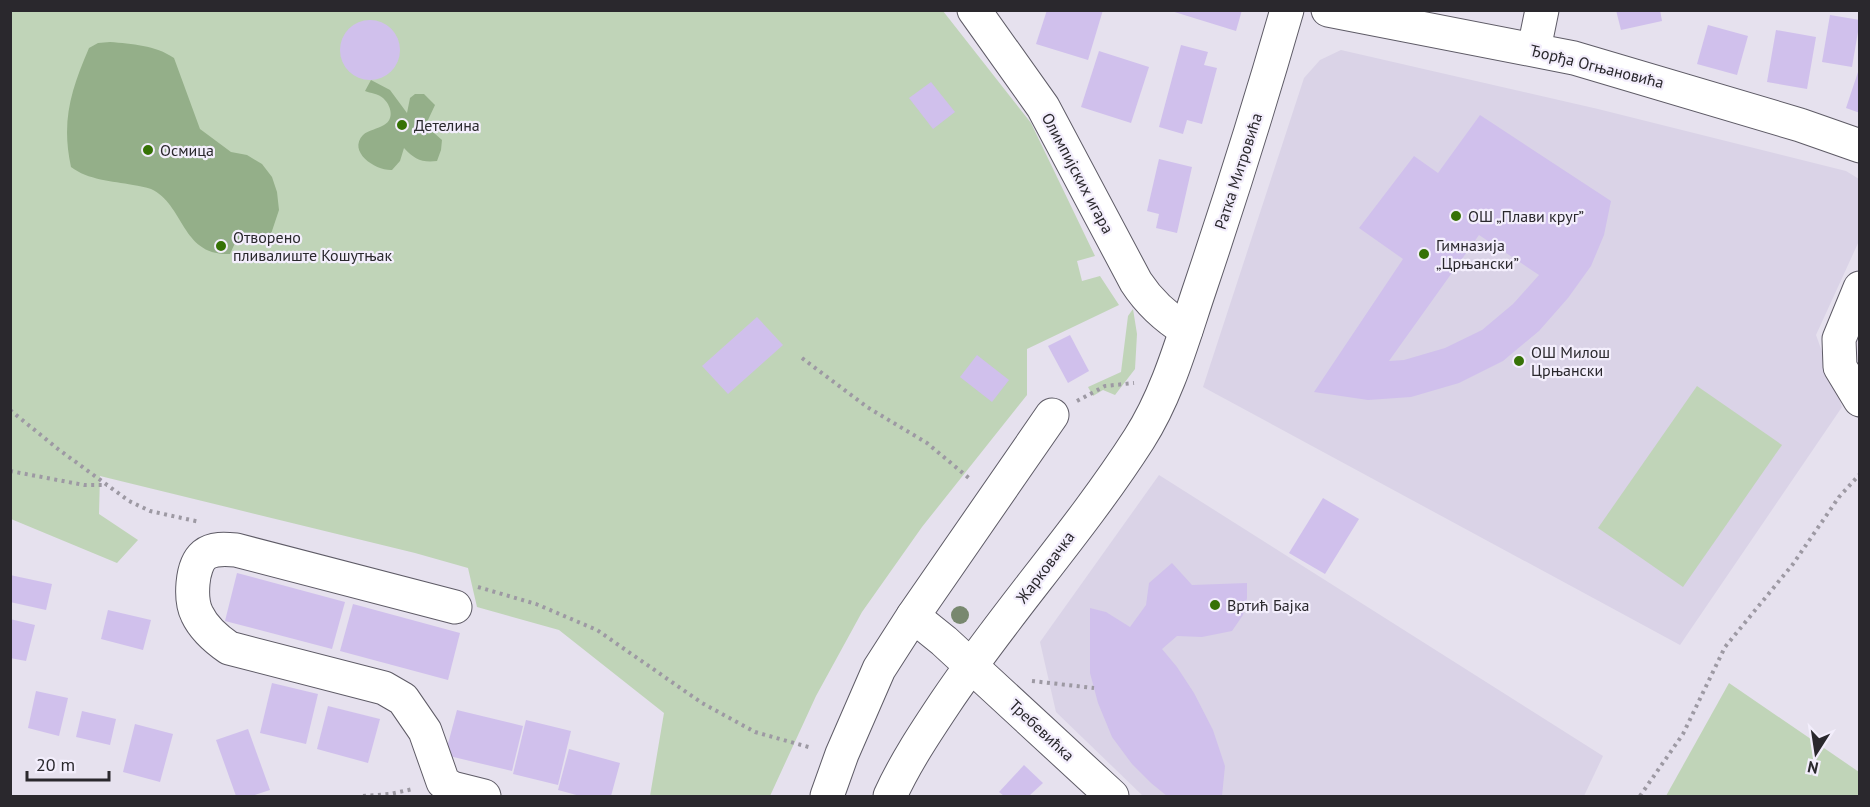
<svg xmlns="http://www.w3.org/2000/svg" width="1870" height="807" viewBox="0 0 1870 807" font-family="'PT Sans',sans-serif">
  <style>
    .built { fill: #dad3e7 }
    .green { fill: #c0d4b8 }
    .water { fill: #94af89 }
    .building { fill: #d0c0ec; fill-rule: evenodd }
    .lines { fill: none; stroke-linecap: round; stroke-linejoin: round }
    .minor-casing { stroke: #5e5b66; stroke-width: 35 }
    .path { stroke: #9d99a3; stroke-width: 4; stroke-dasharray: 3 4.5; stroke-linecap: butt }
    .minor { stroke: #fff; stroke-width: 33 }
    .tree { fill: #78886f }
    .poi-dot { fill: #367206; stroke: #f3eefc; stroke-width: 2 }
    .labels { text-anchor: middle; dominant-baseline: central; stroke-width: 4.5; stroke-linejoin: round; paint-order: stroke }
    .street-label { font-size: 16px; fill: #2a282d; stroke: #f3eefc }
    .poi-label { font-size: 16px; fill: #2a282d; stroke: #f3eefc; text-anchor: start }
  </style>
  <rect width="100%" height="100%" fill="#e6e1ee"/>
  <g class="built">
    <polygon points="1341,50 1598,109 1846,171 1859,179 1859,241 1816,335 1842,407 1680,645 1203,387 1304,78 1320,60"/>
    <polygon points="1159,475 1603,756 1584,796 1143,796 1056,712 1040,642"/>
  </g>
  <g class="green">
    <polygon points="10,11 943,11 1031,123 1095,256 1077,261 1082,281 1100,276 1119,305 1027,349 1027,395 922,527 862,612 816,696 770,796 650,796 664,713 559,630 477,607 468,568 415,553 100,476 99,514 138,540 117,563 11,519"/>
    <polygon points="1133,309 1137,334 1135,369 1115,395 1103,390 1093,396 1088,387 1121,372 1128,316"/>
    <polygon points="1697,386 1782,445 1683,587 1598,528"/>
    <polygon points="1729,683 1859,772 1859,796 1666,796"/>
  </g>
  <g class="water">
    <path d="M110,42C132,44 155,45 174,58L200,129L231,152L247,155L262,164L272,177L277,192L279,210L271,234L260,243L249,240L235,243L230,254C181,256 185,205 151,189C146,187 139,186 133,185C112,181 88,180 71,167C61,121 71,90 89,48L98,43Z"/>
    <path d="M371,80L390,90L407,113L410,98L415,94H424L435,105L428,120L420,126H426L442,140L441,150L437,161C422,163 414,159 404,148L400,161L392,170C376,171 347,152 363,135C368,130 378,129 384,125C395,119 391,105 383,98C379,94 370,93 365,91Z"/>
  </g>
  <g class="building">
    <polygon points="1047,10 1103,10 1088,60 1036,44"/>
    <polygon points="1168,10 1242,10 1236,31"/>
    <polygon points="1616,10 1660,10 1662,21 1621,30"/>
    <polygon points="1830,15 1860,20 1852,67 1822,62"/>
    <circle cx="370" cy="50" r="30"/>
    <polygon points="1708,25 1748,36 1737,75 1697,64"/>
    <polygon points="1776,30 1816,37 1807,89 1767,82"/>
    <polygon points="1181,45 1208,52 1204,65 1217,68 1202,124 1187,120 1183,134 1159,127"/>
    <polygon points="1099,51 1149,67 1131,123 1081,107"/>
    <polygon points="1859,69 1860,69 1860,113 1846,108"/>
    <polygon points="931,82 955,112 933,129 909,98"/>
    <path d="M1480,115L1611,201L1604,235L1591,266L1568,298L1539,331L1503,361L1459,383L1411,397L1368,400L1314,392L1403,259L1359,228L1414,156L1438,173ZM1479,235L1539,275L1513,304L1482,330L1445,348L1404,360L1389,361Z"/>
    <polygon points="1159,159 1192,167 1177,233 1156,228 1159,214 1147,211"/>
    <polygon points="757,317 783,345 728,394 702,366"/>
    <polygon points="1070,335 1089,371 1068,383 1048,346"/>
    <polygon points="977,355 1009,380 992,402 960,377"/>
    <polygon points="1323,498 1359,519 1325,574 1289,553"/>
    <polygon points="1172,563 1192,585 1247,583 1247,598 1243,615 1232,631 1202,637 1177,636 1162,649 1177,667 1194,693 1213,730 1225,766 1222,796 1167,796 1151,783 1132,764 1112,737 1098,703 1090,673 1090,608 1106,612 1130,627 1146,605 1149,583"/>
    <polygon points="237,573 345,602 332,649 225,621"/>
    <polygon points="10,575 52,584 46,610 10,602"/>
    <polygon points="353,604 460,633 448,680 340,651"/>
    <polygon points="108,610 151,620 143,650 101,639"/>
    <polygon points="10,619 35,625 26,661 10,658"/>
    <polygon points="272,683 318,694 306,744 260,733"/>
    <polygon points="36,691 68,698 59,736 28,728"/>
    <polygon points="328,706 380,719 368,763 317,749"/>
    <polygon points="457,710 523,726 512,771 445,755"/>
    <polygon points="82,711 116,719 110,745 76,737"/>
    <polygon points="526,720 571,731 558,785 513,774"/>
    <polygon points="135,724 173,734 160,782 123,772"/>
    <polygon points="248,729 270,790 252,796 236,796 216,740"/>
    <polygon points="569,749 620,763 611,796 580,796 558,790"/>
    <polygon points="1024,765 1043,783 1029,796 1004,796 999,792"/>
  </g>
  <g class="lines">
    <defs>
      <g id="minor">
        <path d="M974,10L1043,107L1136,282C1149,302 1165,317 1186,330"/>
        <polyline points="1328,10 1574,58 1800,125 1860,146"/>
        <polyline points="1534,49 1542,10"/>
        <polyline points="1860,288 1839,339 1840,367 1860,400"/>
        <path d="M455,607L236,550C225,549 213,548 204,555C191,566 190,600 197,614C204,629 216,639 229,648L384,688L403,699L425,731L443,782L452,788L484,796"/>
        <polyline points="913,616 944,641 1112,796"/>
        <polyline points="827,796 842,754 879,669 913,616 1052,415"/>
        <path d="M890,796C905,763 925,733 945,703C1006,612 1080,531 1139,439C1168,394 1183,338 1200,288C1231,196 1260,104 1287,10"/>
      </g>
    </defs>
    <use href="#minor" class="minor-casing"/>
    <g class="path">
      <polyline points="802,358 867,407 927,443 970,479"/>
      <polyline points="1077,401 1105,386 1134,383"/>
      <polyline points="10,410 58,449 129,501 150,511 200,522"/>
      <polyline points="10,471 84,485 107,485"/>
      <polyline points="478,587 536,604 597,630 702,703 755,732 812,748"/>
      <polyline points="1032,681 1094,688"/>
      <polyline points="363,796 390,794 413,789"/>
      <polyline points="1640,796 1683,734 1725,647 1793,564 1839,497 1860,474"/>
    </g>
    <use href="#minor" class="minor"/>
  </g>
  <circle class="tree" cx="960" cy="615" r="9"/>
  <g class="poi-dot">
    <circle cx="402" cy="125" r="6"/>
    <circle cx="148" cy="150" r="6"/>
    <circle cx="1456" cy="216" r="6"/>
    <circle cx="221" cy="246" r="6"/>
    <circle cx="1424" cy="254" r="6"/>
    <circle cx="1519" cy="361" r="6"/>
    <circle cx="1215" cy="605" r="6"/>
  </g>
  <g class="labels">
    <g class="street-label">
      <text transform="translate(1597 66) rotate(14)">Ђорђа Огњановића</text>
      <text transform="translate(1238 171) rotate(-72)">Ратка Митровића</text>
      <text transform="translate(1078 173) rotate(62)">Олимпијских игара</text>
      <text transform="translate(1045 567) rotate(-53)">Жарковачка</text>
      <text transform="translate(1042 730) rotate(43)">Требевићка</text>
    </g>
    <g class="poi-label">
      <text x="414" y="125">Детелина</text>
      <text x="160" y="150">Осмица</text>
      <text x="1468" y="216">ОШ „Плави круг”</text>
      <text x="233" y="237">Отворено<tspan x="233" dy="18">пливалиште Кошутњак</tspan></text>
      <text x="1436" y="245">Гимназија<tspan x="1436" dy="18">„Црњански”</tspan></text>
      <text x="1531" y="352">ОШ Милош<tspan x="1531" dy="18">Црњански</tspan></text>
      <text x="1227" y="605">Вртић Бајка</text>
    </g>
  </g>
  <rect width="1870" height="807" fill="none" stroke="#2a282d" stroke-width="24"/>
  <g transform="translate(1816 753) rotate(192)" stroke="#f3eefc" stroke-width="4.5" paint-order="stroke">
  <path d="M0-4.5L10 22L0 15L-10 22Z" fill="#2a282d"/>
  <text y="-9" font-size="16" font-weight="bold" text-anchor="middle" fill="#2a282d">N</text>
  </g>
  <path d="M27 771v9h82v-9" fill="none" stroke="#2a282d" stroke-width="3"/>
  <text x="36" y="771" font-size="18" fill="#2a282d" stroke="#f3eefc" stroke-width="4.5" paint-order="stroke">20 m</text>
</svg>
